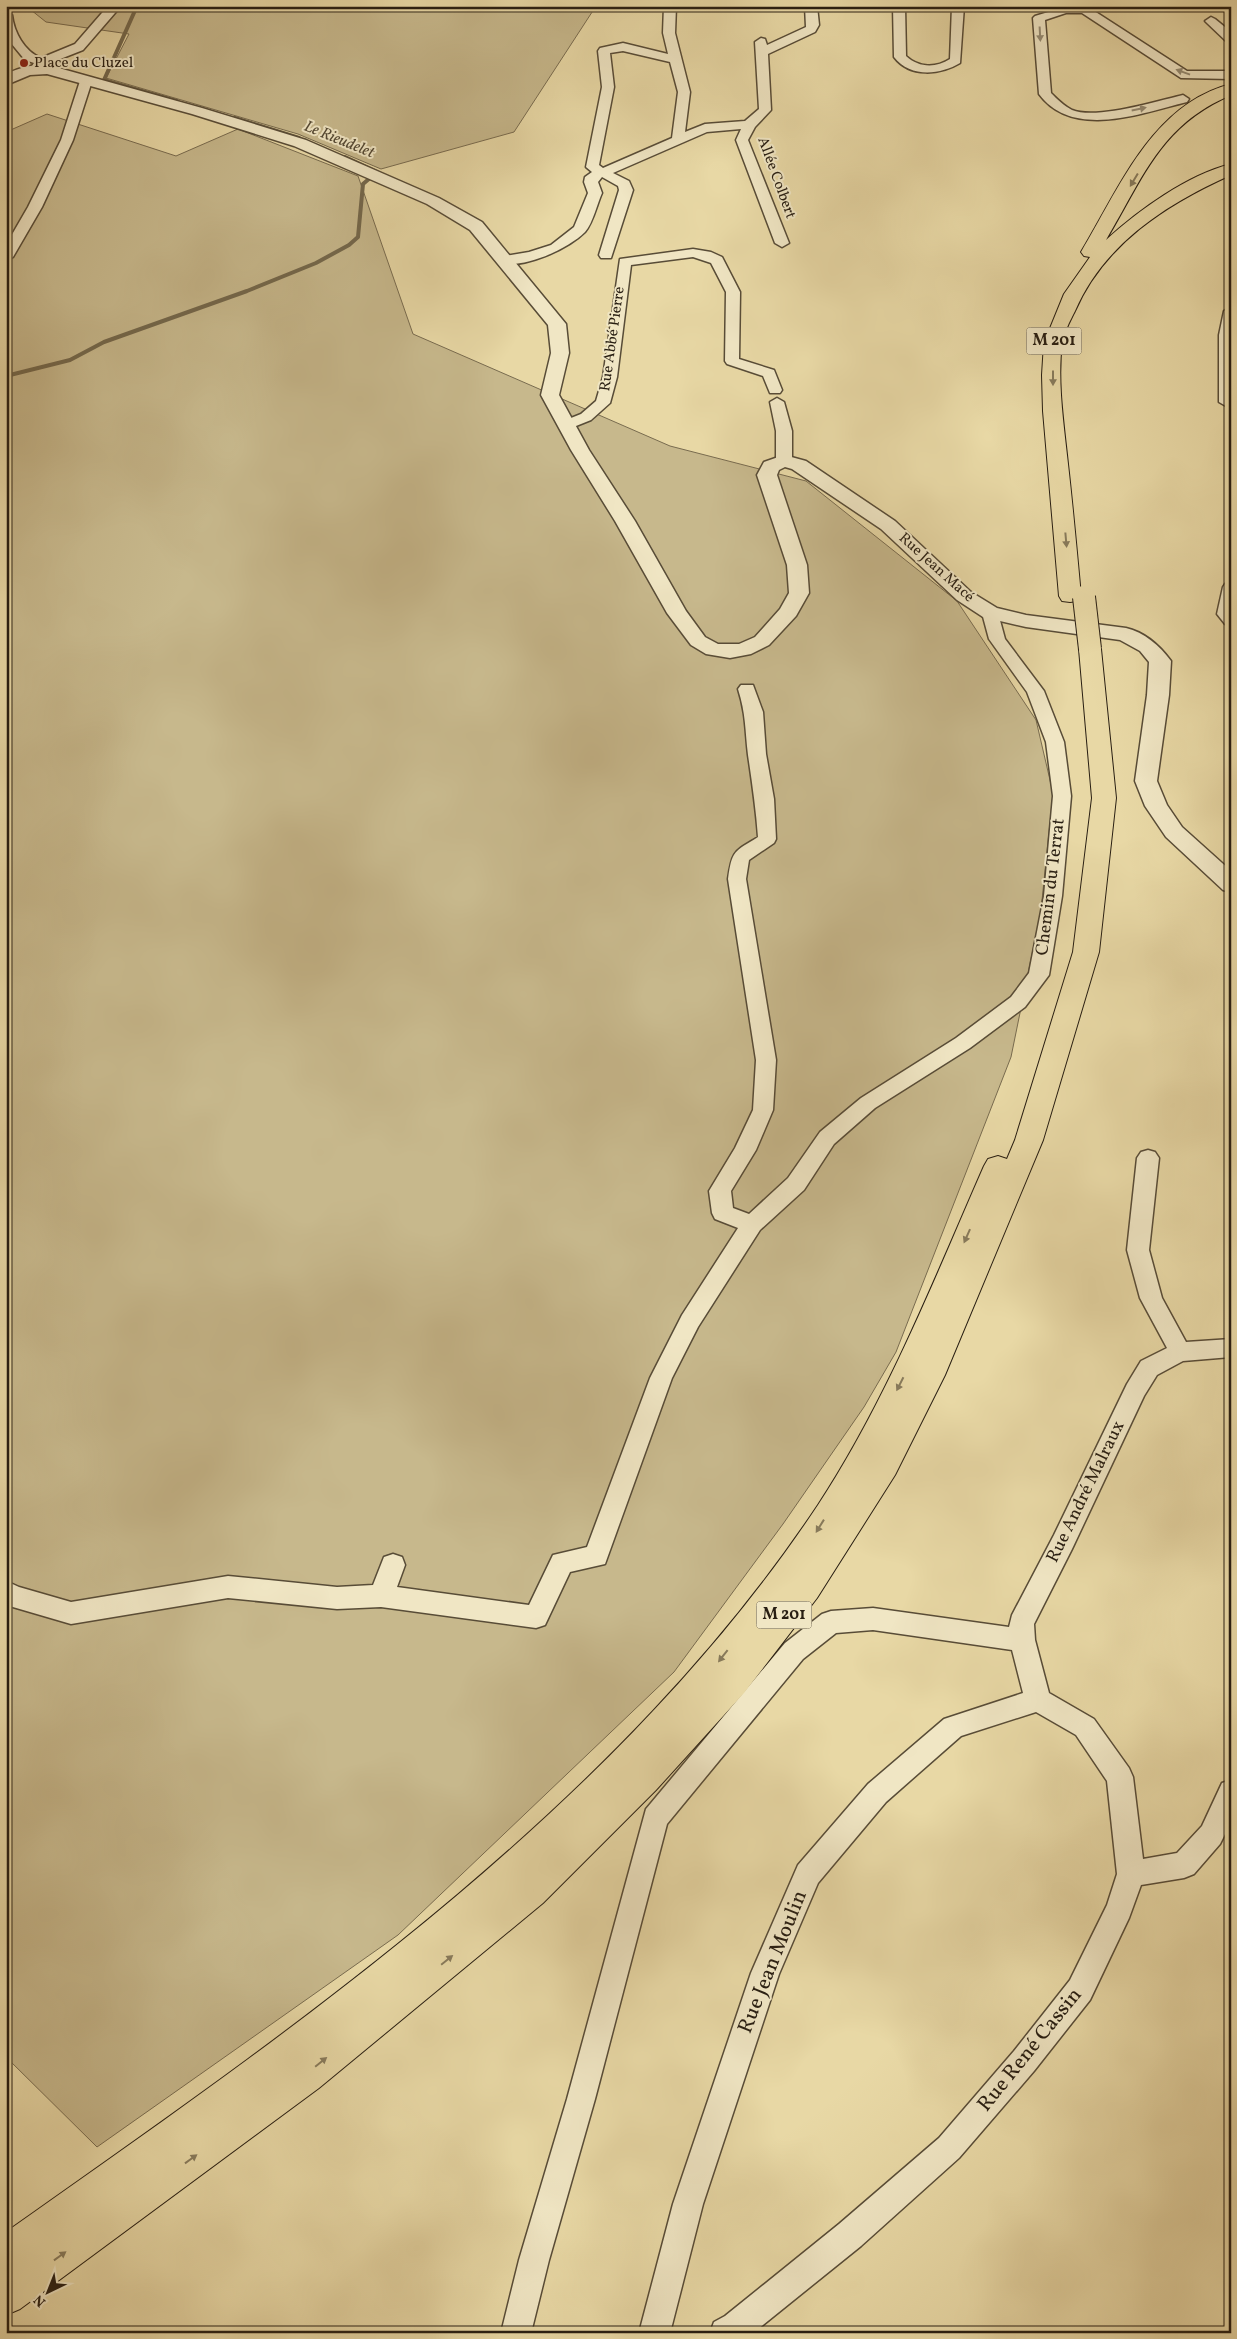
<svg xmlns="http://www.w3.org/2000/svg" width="1237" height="2339" viewBox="0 0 1237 2339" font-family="Vollkorn,serif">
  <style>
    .green { fill: #c7b88c; stroke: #786b4f }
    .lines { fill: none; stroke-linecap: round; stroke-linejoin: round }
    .stream { stroke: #74684c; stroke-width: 4 }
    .minor-casing { stroke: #584c37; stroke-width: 3 }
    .tertiary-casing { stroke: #584c37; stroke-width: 3 }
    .trunk-casing { stroke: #281e12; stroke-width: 2 }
    .minor { fill: #f0e6c4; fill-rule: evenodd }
    .tertiary { fill: #f0e6c4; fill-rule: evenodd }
    .trunk { fill: #e8d8a5; fill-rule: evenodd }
    .trunk-bridge-casing { stroke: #281e12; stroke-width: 24; stroke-linecap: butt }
    .trunk-bridge { stroke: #e8d8a5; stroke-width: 22 }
    .oneway { fill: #968c74 }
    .oneway2 { fill: #887b5c }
    .poi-dot { fill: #8f2418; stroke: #f0e6c4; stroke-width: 2 }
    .labels { text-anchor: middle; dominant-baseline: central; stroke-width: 4; stroke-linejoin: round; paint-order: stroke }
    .far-poi-label { font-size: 15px; fill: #281e12; stroke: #f0e6c4; text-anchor: start }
    .far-street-label { font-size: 15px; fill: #281e12; stroke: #f0e6c4 }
    .far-water-label { font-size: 16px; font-style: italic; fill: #544934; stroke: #f0e6c4 }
    .shield { fill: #f0e6c4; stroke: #645a47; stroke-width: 1 }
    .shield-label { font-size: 16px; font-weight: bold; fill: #281e12 }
    .street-label { font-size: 18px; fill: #281e12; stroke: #f0e6c4 }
    .near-street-label { font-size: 21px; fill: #281e12; stroke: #f0e6c4 }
  </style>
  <rect width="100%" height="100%" fill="#e8d8a5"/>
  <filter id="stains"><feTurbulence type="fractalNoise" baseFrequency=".004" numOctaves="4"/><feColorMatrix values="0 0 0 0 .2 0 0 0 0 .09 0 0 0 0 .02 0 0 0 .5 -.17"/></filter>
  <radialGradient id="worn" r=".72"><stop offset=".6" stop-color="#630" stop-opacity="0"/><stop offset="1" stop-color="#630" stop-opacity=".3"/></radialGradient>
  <g class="green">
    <polygon points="26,6 596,6 514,132 381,169 298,134 106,78 129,34 46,22"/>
    <polygon points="47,114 176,156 238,129 358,176 413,334 670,446 806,481 957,601 1036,720 1053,793 1041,910 1011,1057 896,1352 864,1407 783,1524 674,1672 398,1935 97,2147 6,2057 6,132"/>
  </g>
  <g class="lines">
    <g class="stream">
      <polyline points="137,6 104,80 177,101"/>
      <polyline points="235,118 299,138"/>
      <polyline points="6,376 70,360 104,342 247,291 316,263 349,245 358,237 363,184 377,172 345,157"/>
    </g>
    <defs>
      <g id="minor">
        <path d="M108,6H121L83,50L45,65L40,72H32L30,69L34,63L25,60L6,37V12L12,15C14,32 24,51 41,58L75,44Z"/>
        <path d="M664,6H676L675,33L690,92L685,132L705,124L745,121L759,109L755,42L761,38L765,39L767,45L806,27L805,6H817L819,25L815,32L768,54L771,110L755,127L748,140L789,243L782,247L775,243L736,140L741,129L707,132L613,173L629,181L633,190L611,258H601L599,255L619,190L618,186L602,177L598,182L602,193C597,204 593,223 585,232C568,249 524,269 500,263L498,260L500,257L529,252L551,245L574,227L588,193L584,182L585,177L592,172L586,167L602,87L598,51L600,48L623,43L668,54L663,33ZM623,51L670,62L678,92L672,138L603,168L599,165L614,87L610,53Z"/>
        <path d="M893,6H905L906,56C919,68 936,68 950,59L952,6H964L960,63C940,75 910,78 894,57Z"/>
        <path d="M1065,7H1088L1187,71H1231V79L1181,78L1082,13H1066L1045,20L1051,93C1057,99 1064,106 1072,110C1096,120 1157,101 1183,95L1189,99L1187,102C1142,113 1073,140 1039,94L1033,18L1035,16Z"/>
        <polygon points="1211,17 1215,19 1231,32 1231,43 1227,42 1207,23 1205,21"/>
        <polygon points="86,77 92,81 73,140 42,207 13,257 6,261 6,245 28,207 61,140 80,81"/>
        <polygon points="693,249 711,252 722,257 740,292 739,359 774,370 782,390 780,393 770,393 763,376 727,364 725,361 726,292 711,263 693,257 631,265 617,377 610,403 591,420 571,428 561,428 558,425 561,422 581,414 596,401 603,377 620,259"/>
        <polygon points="1231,307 1231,405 1226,406 1219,402 1219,335 1224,311"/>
        <polygon points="777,398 784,402 792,431 792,461 789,464 779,464 776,461 776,431 770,402"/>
        <polygon points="1231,582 1231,625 1225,624 1217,614 1223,587 1225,584"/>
        <path d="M990,608L996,609L998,613L1005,639L1044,691L1064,742L1071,796L1062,896L1049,975L1025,1007L970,1048L875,1108L834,1144L804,1190L760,1230L698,1327L672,1378L605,1564L570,1572L545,1625L536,1628L381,1607L337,1609L228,1598L71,1624L6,1605V1581L19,1587L71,1602L228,1576L337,1587L373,1585L384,1557L393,1554L402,1557L405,1565L397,1587L529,1605L553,1555L587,1547L650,1378L682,1315L738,1228L715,1219L712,1213L709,1191L735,1148L753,1110L756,1060L728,879C732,850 734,852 758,837C756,809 752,782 748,755C745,730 746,714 738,689L741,685H753L763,712L766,754L774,799L776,839L774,843L749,860L746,879L776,1060L773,1110L756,1150L731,1191L733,1208L749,1214L788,1178L820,1132L861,1098L956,1038L1011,997L1029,973L1044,896L1053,796L1046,742L1027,692L989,639L982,613L984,609Z"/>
        <polygon points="1148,1150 1155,1152 1159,1158 1149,1250 1162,1298 1186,1342 1231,1339 1231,1357 1183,1361 1157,1375 1144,1396 1072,1549 1034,1624 1035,1640 1049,1693 1094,1719 1129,1768 1133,1777 1143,1859 1177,1853 1202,1826 1222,1783 1231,1780 1231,1822 1220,1844 1194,1874 1184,1878 1141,1885 1129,1918 1090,2000 1034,2071 959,2158 861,2246 753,2333 710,2333 714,2322 725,2316 839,2224 939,2138 1014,2051 1070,1980 1107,1905 1117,1874 1107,1781 1076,1735 1036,1712 961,1736 886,1802 818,1883 779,1974 703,2204 670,2333 639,2333 673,2204 751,1973 798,1865 868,1784 944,1719 1023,1693 1012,1650 873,1630 836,1633 803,1659 667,1824 595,2099 549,2260 531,2333 501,2333 519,2260 567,2099 646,1809 785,1643 822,1614 831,1611 873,1608 1009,1627 1012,1615 1054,1535 1127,1384 1141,1361 1167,1348 1140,1298 1127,1250 1137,1158 1141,1152"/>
      </g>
      <path id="tertiary" d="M48,65L202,108L306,140L439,198L482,222L566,324L569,353L559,395L589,450L635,521L686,611L705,637L718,644H739L755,637L780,609L789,593L787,565L757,475L764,462L784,455L806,461L895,521L971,592L997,608L1026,615L1126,628C1144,632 1160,646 1171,661L1169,695L1157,781L1167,805L1182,827L1231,871V892L1223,890L1166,837L1145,806L1135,781L1147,695L1149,662L1140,651L1120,640L1026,627L983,617L957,600L881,529L792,469L785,467L779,470L777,475L807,565L809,593L796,616L769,645L751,654L730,658L706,654L691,645L667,613L615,521L571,450L541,395L551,353L548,325L470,230L427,204L294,146L192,114L47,74L30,75L6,85V74C19,68 33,64 48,65Z"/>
      <g id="trunk">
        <path d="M1231,84V95C1160,125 1143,178 1106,240C1139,210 1187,175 1231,164V175C1166,204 1104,244 1075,311C1070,321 1064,332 1062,343C1057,382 1064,425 1068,464C1073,508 1077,552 1081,596L1078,601L1070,602L1062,601L1059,596L1043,411L1042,375L1044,343L1064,294L1090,257L1084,256L1081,252C1119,189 1152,104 1231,84Z"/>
        <path d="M1090,642L1098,644L1101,649L1116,798L1099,952L1043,1140L945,1375L895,1475L817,1598L744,1693L656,1790L543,1903L319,2088L20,2309L6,2315V2232C297,2027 618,1806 818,1505C887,1400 934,1280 984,1166L988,1159L998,1156L1007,1159L1015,1140L1073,952L1092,798L1079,649L1082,644Z"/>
      </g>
    </defs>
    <use href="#minor" class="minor-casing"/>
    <use href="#tertiary" class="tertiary-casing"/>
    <use href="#trunk" class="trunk-casing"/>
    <use href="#minor" class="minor"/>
    <use href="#tertiary" class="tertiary"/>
    <use href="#trunk" class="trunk"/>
    <defs>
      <polyline id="trunk-bridge" points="1084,597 1090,649"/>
    </defs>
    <use href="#trunk-bridge" class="trunk-bridge-casing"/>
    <use href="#trunk-bridge" class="trunk-bridge"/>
  </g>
  <defs><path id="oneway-solid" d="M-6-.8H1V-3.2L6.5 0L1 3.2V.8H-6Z" transform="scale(1.25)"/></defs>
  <g class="oneway">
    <use href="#oneway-solid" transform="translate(1040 34) rotate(87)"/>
    <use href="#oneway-solid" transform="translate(1183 72) rotate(-160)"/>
    <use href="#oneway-solid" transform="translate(1139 109) rotate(-12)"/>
  </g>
  <g class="oneway2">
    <use href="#oneway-solid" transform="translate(1134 180) rotate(121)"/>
    <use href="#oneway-solid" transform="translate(1053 378) rotate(90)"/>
    <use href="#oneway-solid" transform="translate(1066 540) rotate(85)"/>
    <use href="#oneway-solid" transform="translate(967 1236) rotate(114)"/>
    <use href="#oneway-solid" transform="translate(900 1384) rotate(117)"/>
    <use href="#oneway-solid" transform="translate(820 1526) rotate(122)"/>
    <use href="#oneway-solid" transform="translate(723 1656) rotate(128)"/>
    <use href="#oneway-solid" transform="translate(447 1960) rotate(-39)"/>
    <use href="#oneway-solid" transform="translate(321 2062) rotate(-39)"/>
    <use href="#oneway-solid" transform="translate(191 2159) rotate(-36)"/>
    <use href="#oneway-solid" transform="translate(60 2256) rotate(-36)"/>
  </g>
  <circle class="poi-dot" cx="24" cy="63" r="5"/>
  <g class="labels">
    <g class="far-poi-label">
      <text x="34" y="63">Place du Cluzel</text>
    </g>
    <g class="far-street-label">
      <text transform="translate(776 178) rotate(70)">Allée Colbert</text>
      <text transform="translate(613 339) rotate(-82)">Rue Abbé Pierre</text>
      <text transform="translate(936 568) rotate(42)">Rue Jean Macé</text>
    </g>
    <g class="far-water-label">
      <text transform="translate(339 140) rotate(22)">Le Rieudelet</text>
    </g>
    <g class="shield">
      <rect x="1026.5" y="327.5" width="55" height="27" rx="4"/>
      <rect x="756.5" y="1601.5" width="55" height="27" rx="4"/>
    </g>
    <g class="shield-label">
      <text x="1054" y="341">M 201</text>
      <text x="784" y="1615">M 201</text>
    </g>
    <g class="street-label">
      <text transform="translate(1051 887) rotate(-83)">Chemin du Terrat</text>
      <text transform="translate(1086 1492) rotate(-64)">Rue André Malraux</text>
    </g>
    <g class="near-street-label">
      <text transform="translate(773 1962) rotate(-68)">Rue Jean Moulin</text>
      <text transform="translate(1030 2050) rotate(-51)">Rue René Cassin</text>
    </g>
  </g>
  <rect width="1237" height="2339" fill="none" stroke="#e8d8a5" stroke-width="25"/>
  <rect x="8" y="8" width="1222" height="2324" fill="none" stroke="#281e12" stroke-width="2.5"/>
  <rect x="12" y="12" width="1212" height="2314" fill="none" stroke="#281e12"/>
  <g transform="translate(48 2292) rotate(223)" stroke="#f0e6c4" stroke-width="4" paint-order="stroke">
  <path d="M0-4L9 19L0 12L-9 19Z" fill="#281e12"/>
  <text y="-8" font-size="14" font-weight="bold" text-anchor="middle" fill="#281e12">N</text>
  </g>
  <rect width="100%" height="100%" filter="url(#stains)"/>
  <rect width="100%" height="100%" fill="url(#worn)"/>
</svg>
